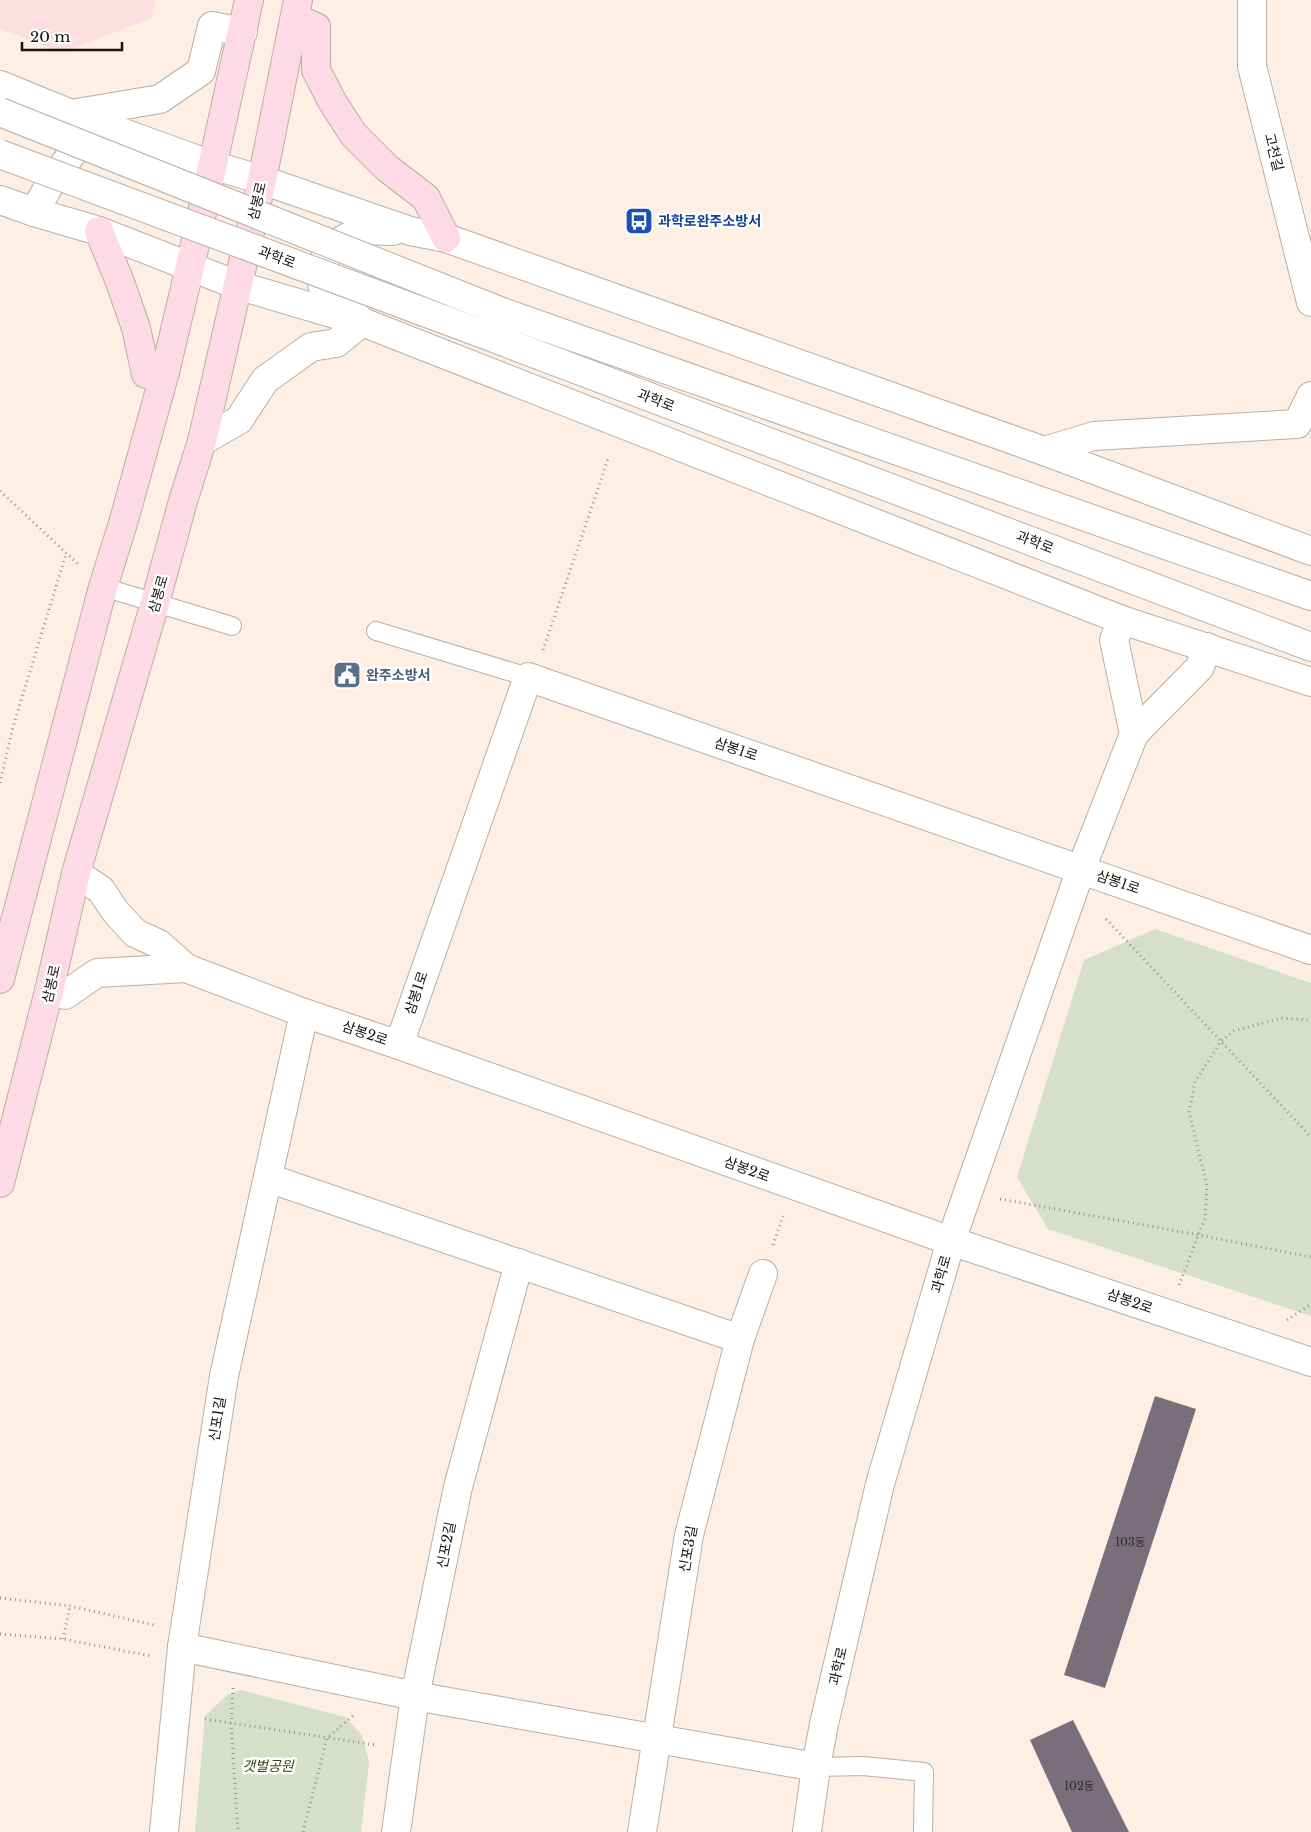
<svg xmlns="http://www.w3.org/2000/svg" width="1311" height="1832" viewBox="0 0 1311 1832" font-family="'Libre Baskerville','Noto Sans KR',serif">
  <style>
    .education { fill: #fce0e1 }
    .green { fill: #d6e0c7 }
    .building { fill: #786f7b }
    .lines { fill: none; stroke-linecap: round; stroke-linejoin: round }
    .service-casing { stroke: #bbaea4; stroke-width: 20 }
    .minor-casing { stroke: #bbaea4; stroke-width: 30 }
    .tertiary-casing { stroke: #bbaea4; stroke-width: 30 }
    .secondary-casing { stroke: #bbaea4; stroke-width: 30 }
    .path { stroke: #9d938b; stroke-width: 3; stroke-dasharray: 1 4; stroke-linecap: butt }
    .service { stroke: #fff; stroke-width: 18 }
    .minor { stroke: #fff; stroke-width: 28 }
    .tertiary { stroke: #fff; stroke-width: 28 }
    .secondary { stroke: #fedae6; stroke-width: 28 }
    .tertiary-bridge-casing { stroke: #bbaea4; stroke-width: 30; stroke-linecap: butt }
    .tertiary-bridge { stroke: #fff; stroke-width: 28 }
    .labels { text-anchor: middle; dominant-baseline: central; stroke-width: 5; stroke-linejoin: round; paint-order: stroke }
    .number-label { font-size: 11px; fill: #2f2929 }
    .street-label { font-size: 14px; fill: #17120e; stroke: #fff }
    .transit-label { font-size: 14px; font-weight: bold; fill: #164399; stroke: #fff; text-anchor: start }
    .service-label { font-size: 14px; font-weight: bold; fill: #4e5e75; stroke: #fff; text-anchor: start }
    .park-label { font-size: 14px; font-style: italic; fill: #33430e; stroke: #fff }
  </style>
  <rect width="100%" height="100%" fill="#fdefe4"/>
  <polygon class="education" points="0,0 156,0 152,18 61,53 0,29"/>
  <g class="green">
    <polygon points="1155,929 1311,983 1311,1316 1048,1229 1017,1177 1084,960"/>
    <polygon points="241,1690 345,1717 362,1735 369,1762 361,1832 195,1832 205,1716 227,1695"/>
  </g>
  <g class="building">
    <polygon points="1155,1396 1196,1409 1105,1688 1064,1675"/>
    <polygon points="1073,1720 1129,1832 1072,1832 1030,1740"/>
  </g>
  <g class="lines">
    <defs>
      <g id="service">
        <polyline points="103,587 232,626"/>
        <polyline points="376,631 528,677"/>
        <polyline points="816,1767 863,1766 924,1772 923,1832"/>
      </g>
      <g id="minor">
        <polyline points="1252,0 1252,66 1311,302"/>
        <polyline points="1044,451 1094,436 1297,424 1311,396"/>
        <polyline points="1122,620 1114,640 1134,734"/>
        <polyline points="76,873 101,890 115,911 135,933 159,944 186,968 304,1013 399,1045 951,1241 1311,1362"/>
        <polyline points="49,991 65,995 97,973 186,968"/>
        <polyline points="399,1045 528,677 1311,950"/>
        <polyline points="268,1178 740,1339"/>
        <polyline points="182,1647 415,1696 816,1767"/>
        <polyline points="164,1832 182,1647 224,1376 304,1013"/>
        <polyline points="396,1832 415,1696 458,1487 519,1263"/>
        <polyline points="642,1832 689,1535 740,1339 763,1274"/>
        <polyline points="807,1832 816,1767 824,1724 880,1484 951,1241 1081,869 1134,734 1200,667 1207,647"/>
      </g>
      <g id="tertiary">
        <polyline points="0,85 71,114 212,165 262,180 410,231 446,238 1044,451 1311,551"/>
        <polyline points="0,200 34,212 99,231 237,285 362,322 1122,620 1311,682"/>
        <polyline points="34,212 49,186 73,152 71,114 160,99 201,71 212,26 243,32"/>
        <polyline points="502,312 1311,596"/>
        <polyline points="491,337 1311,647"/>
        <polyline points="202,441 239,420 265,380 311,347 336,343 362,322 322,284 327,248 361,230 393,231"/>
      </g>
      <g id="secondary">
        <polyline points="295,18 316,27 316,70 332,101 353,134 387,168 426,198 446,238"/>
        <polyline points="99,231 120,282 136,328 146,374 165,372"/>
        <polyline points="0,979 103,587 124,520 165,372 190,267 249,0"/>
        <polyline points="0,1183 49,991 76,873 155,603 183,501 202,441 262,180 298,0"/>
      </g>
    </defs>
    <use href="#service" class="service-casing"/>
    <use href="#minor" class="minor-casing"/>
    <use href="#tertiary" class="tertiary-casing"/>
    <use href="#secondary" class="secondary-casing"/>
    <g class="path">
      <polyline points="0,491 79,565"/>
      <polyline points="543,650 608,459"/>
      <polyline points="0,783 13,727 66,554"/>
      <polyline points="1106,919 1311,1137"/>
      <polyline points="1000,1199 1199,1235 1311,1257"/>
      <polyline points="773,1245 783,1216"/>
      <polyline points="1179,1285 1205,1218 1207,1186 1189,1112 1195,1082 1221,1041 1234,1031 1281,1018 1311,1020"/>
      <polyline points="1287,1320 1311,1304"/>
      <polyline points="0,1598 70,1606 154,1625"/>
      <polyline points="0,1634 63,1639 151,1656"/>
      <polyline points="63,1639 70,1606"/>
      <polyline points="233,1688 231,1723 238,1832"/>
      <polyline points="205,1719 376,1745"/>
      <polyline points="303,1832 327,1738 354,1715"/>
    </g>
    <use href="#service" class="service"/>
    <use href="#minor" class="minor"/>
    <use href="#tertiary" class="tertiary"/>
    <use href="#secondary" class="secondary"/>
    <defs>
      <g id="tertiary-bridge">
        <polyline points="0,112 502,312"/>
        <polyline points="0,154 491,337"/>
      </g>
    </defs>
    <use href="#tertiary-bridge" class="tertiary-bridge-casing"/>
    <use href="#tertiary-bridge" class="tertiary-bridge"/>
  </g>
  <defs>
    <symbol id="bus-square" viewBox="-11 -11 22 22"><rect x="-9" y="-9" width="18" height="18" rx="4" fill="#1a4fb4" stroke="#fff"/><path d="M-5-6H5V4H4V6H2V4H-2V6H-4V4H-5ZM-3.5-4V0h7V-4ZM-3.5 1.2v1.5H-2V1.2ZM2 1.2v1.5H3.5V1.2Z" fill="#fff"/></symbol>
    <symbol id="civic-square" viewBox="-11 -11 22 22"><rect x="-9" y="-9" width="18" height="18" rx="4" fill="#5c6f8a" stroke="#fff"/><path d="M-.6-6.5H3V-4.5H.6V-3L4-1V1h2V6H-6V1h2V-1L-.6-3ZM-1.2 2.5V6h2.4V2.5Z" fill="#fff"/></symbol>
  </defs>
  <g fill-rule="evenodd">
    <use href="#bus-square" x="623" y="205" width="32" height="32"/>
    <use href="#civic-square" x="331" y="659" width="32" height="32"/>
  </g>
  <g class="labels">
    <g class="number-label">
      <text x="1130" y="1542">103동</text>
      <text x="1079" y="1786">102동</text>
    </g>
    <g class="street-label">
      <text transform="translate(1274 152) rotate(76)">고천길</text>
      <text transform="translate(257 201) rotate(-77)">삼봉로</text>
      <text transform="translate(277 257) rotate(20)">과학로</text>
      <text transform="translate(656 400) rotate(21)">과학로</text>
      <text transform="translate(1035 542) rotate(21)">과학로</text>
      <text transform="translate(158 594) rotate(-74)">삼봉로</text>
      <text transform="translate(736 749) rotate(19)">삼봉1로</text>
      <text transform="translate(1118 882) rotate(19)">삼봉1로</text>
      <text transform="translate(51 984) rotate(-77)">삼봉로</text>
      <text transform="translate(416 993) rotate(-71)">삼봉1로</text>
      <text transform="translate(365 1033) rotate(19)">삼봉2로</text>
      <text transform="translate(747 1169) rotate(20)">삼봉2로</text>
      <text transform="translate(941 1274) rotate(-74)">과학로</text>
      <text transform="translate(1130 1301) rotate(19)">삼봉2로</text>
      <text transform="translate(217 1419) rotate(-81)">신포1길</text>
      <text transform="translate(446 1545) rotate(-79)">신포2길</text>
      <text transform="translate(688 1549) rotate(-80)">신포3길</text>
      <text transform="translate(838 1666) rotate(-77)">과학로</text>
    </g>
    <g class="transit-label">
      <text x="658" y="221">과학로완주소방서</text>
    </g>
    <g class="service-label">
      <text x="366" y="675">완주소방서</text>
    </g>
    <g class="park-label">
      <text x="268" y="1766">갯벌공원</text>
    </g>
  </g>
  <path d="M22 42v8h100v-8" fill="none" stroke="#17120e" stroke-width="2.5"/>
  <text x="30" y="42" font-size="15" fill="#17120e" stroke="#ffffff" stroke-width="4" paint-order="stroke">20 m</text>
</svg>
